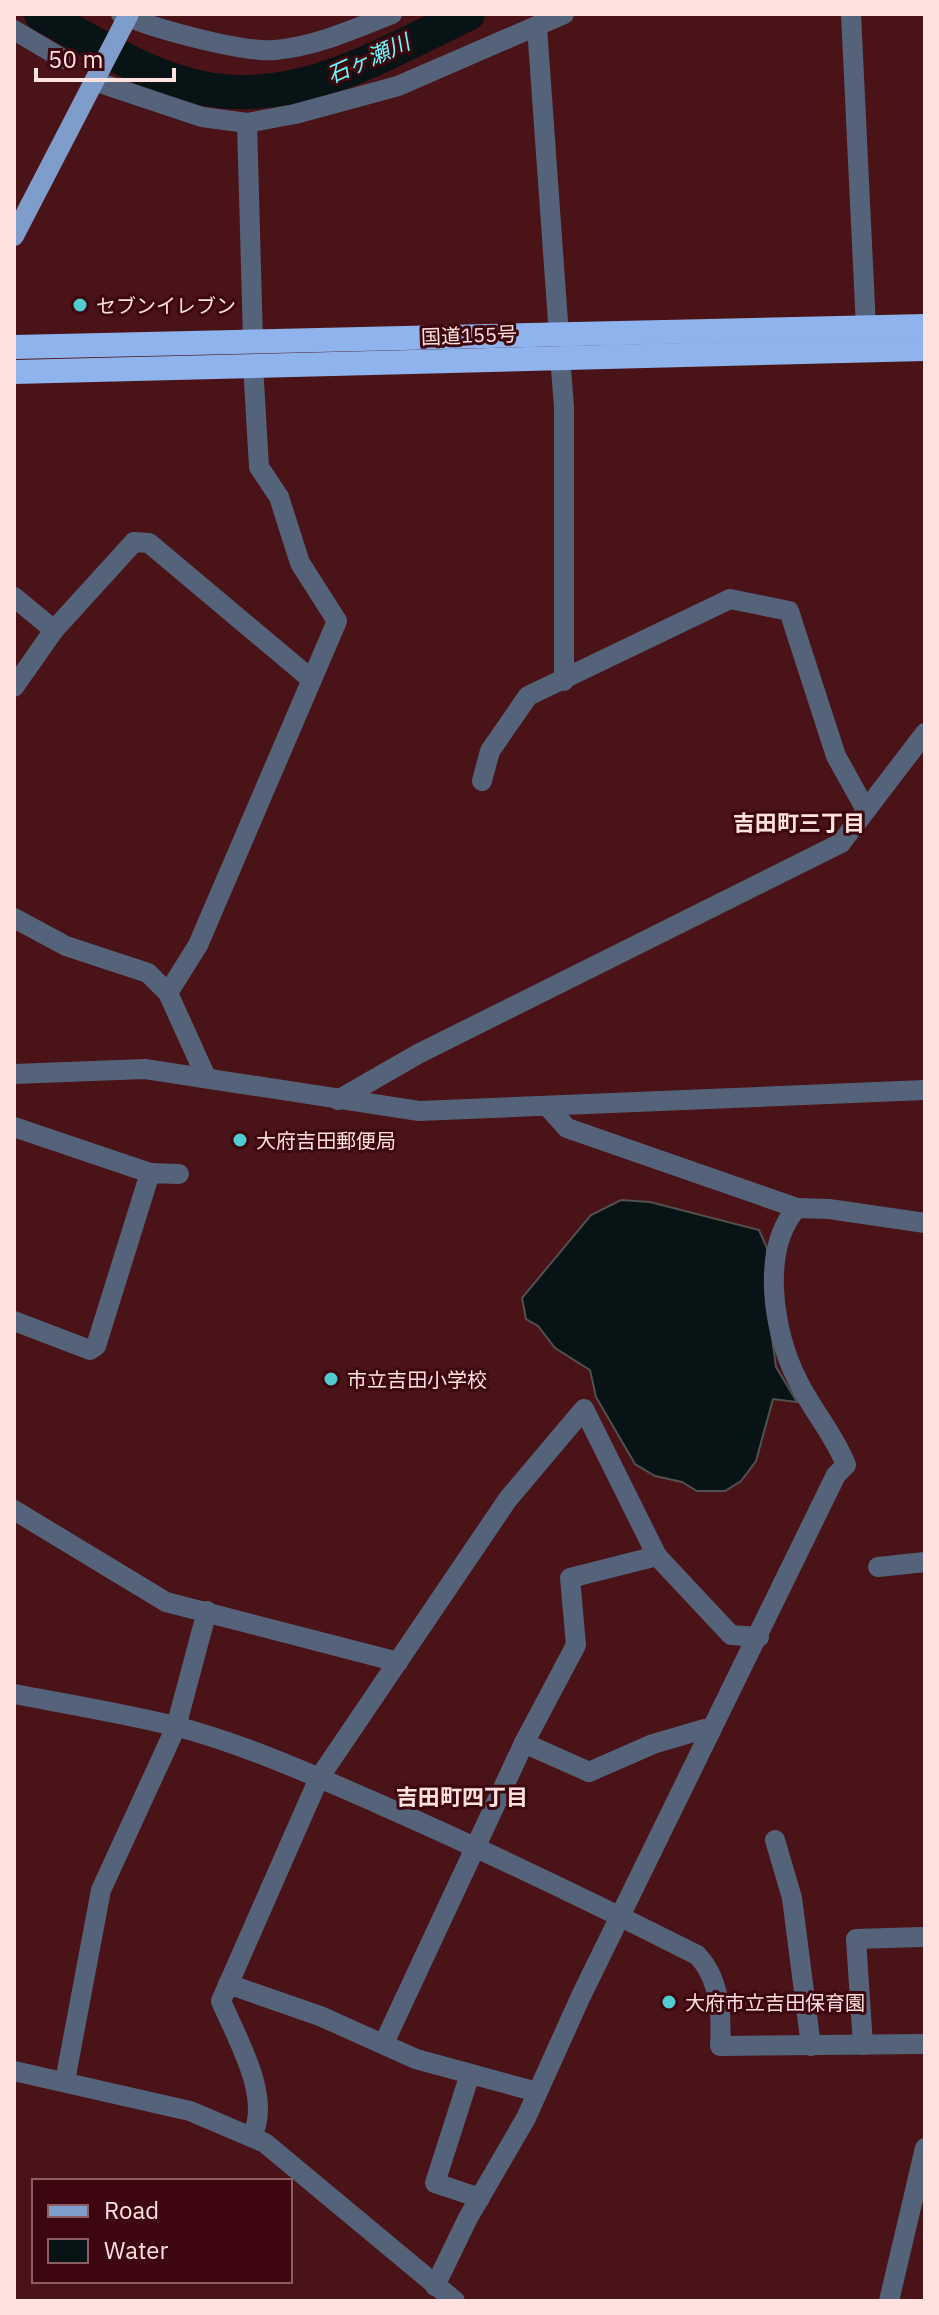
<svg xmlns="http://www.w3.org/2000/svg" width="939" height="2315" viewBox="0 0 939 2315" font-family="'IBM Plex Sans','Noto Sans JP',sans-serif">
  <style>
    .water { fill: #071314; stroke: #515151; stroke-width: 2 }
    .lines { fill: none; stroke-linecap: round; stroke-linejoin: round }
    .river { stroke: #071314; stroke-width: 34 }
    .minor { stroke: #54637a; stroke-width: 20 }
    .major { stroke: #7e9dcb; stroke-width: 20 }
    .highway { stroke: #8fb3ec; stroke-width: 24 }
    .poi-dot { fill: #51ccd1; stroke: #3e070f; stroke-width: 3 }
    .labels { text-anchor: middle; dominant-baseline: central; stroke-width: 6; stroke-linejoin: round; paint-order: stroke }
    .poi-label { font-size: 20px; fill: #ffe1e0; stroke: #3e070f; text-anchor: start }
    .street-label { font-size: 20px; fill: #ffe1e0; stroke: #3e070f }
    .water-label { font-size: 22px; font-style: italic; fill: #6cf8fd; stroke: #3e070f }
    .neighbourhood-label { font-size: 22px; font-weight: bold; fill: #ffe1e0; stroke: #3e070f }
  </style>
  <rect width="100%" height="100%" fill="#491318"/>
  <polygon class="water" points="621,1200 650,1202 759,1230 767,1248 768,1309 776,1367 797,1402 773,1399 756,1461 741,1481 725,1491 697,1491 682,1482 655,1476 635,1464 596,1397 590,1370 555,1348 538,1326 526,1319 522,1298 591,1215"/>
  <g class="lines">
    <path class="river" d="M41,14C92,42 145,76 202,88C298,108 385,53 468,14"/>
    <g class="minor">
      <path d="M121,14C151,28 243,53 275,50C316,46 355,29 392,14"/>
      <polyline points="851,14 866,328"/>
      <polyline points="537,27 559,336"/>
      <polyline points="14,30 63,59"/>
      <polyline points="94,81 202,117 247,123 295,114 398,86 564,14"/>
      <polyline points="247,123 253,340"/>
      <polyline points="560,356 564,407 564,681"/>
      <polyline points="14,597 54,630"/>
      <polyline points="14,687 54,630 134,542 149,543 311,679"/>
      <polyline points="482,781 490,751 528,696 730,599 789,611 836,756 866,810"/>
      <polyline points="14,918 66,946 148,973 168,993 206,1077"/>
      <polyline points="168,993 198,945 337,621 300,563 279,497 259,467 253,365"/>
      <polyline points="14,1074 145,1069 419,1111 925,1090"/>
      <polyline points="338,1100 418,1054 841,843 925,733"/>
      <polyline points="548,1107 567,1128 797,1208"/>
      <polyline points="14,1127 150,1173"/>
      <polyline points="14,1321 90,1350 96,1346 150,1173 179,1174"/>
      <polyline points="14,1510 166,1602 398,1662"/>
      <polyline points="878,1567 925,1562"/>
      <path d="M14,1694C67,1704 122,1713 175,1726C244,1744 313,1775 379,1804C486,1851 592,1902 697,1955C720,1978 722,2016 720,2046L925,2044"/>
      <polyline points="524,1743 589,1772 653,1744 704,1729 711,1731"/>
      <polyline points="775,1840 792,1898 811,2046"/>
      <polyline points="228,1984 320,2016 416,2059 537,2092"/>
      <polyline points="384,2043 524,1743 576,1645 570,1578 657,1556"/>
      <polyline points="863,2045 856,1939 921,1937"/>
      <polyline points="14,2071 190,2111 265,2143 455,2301"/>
      <polyline points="470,2074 435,2183 480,2198"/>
      <polyline points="65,2081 101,1890 176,1727 207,1611"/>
      <path d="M252,2136C272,2097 237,2039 221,2001L319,1778L508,1499L584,1409L657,1556L731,1635L759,1637"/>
      <path d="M435,2286L468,2218L526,2118L581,1996L836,1475L846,1465C834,1434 811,1409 797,1379C773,1332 760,1249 797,1208L829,1209L925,1223"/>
      <polyline points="889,2301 925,2148"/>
    </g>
    <polyline class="major" points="14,236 129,14"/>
    <g class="highway">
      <polyline points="14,347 925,326"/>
      <polyline points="14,372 925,349"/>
    </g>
  </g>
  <g class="poi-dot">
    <circle cx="80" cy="305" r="8"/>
    <circle cx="240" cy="1140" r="8"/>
    <circle cx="331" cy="1379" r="8"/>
    <circle cx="669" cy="2002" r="8"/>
  </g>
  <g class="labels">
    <g class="poi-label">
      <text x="96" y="305">セブンイレブン</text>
      <text x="256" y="1140">大府吉田郵便局</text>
      <text x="347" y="1379">市立吉田小学校</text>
      <text x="685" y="2002">大府市立吉田保育園</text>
    </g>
    <g class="street-label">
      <text transform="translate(469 335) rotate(-2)">国道155号</text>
    </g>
    <g class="water-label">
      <text transform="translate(368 58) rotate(-24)">石ヶ瀬川</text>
    </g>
    <g class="neighbourhood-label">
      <text x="799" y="822">吉田町三丁目</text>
      <text x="462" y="1796">吉田町四丁目</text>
    </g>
  </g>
  <rect width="939" height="2315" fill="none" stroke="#ffe1e0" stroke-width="32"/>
  <rect x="32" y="2179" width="260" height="104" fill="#3e070f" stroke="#8b5e63" stroke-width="2"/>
  <rect x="48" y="2205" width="40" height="12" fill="#7e9dcb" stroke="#8b5e63" stroke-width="2"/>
  <text x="104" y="2219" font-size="24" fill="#ffe1e0">Road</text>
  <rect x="48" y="2239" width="40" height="24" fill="#071314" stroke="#8b5e63" stroke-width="2"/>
  <text x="104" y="2259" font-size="24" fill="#ffe1e0">Water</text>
  <path d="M36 68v12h138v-12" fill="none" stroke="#ffe1e0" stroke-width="4"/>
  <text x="48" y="68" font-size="24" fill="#ffe1e0" stroke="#3e070f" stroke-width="6" paint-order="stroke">50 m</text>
</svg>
